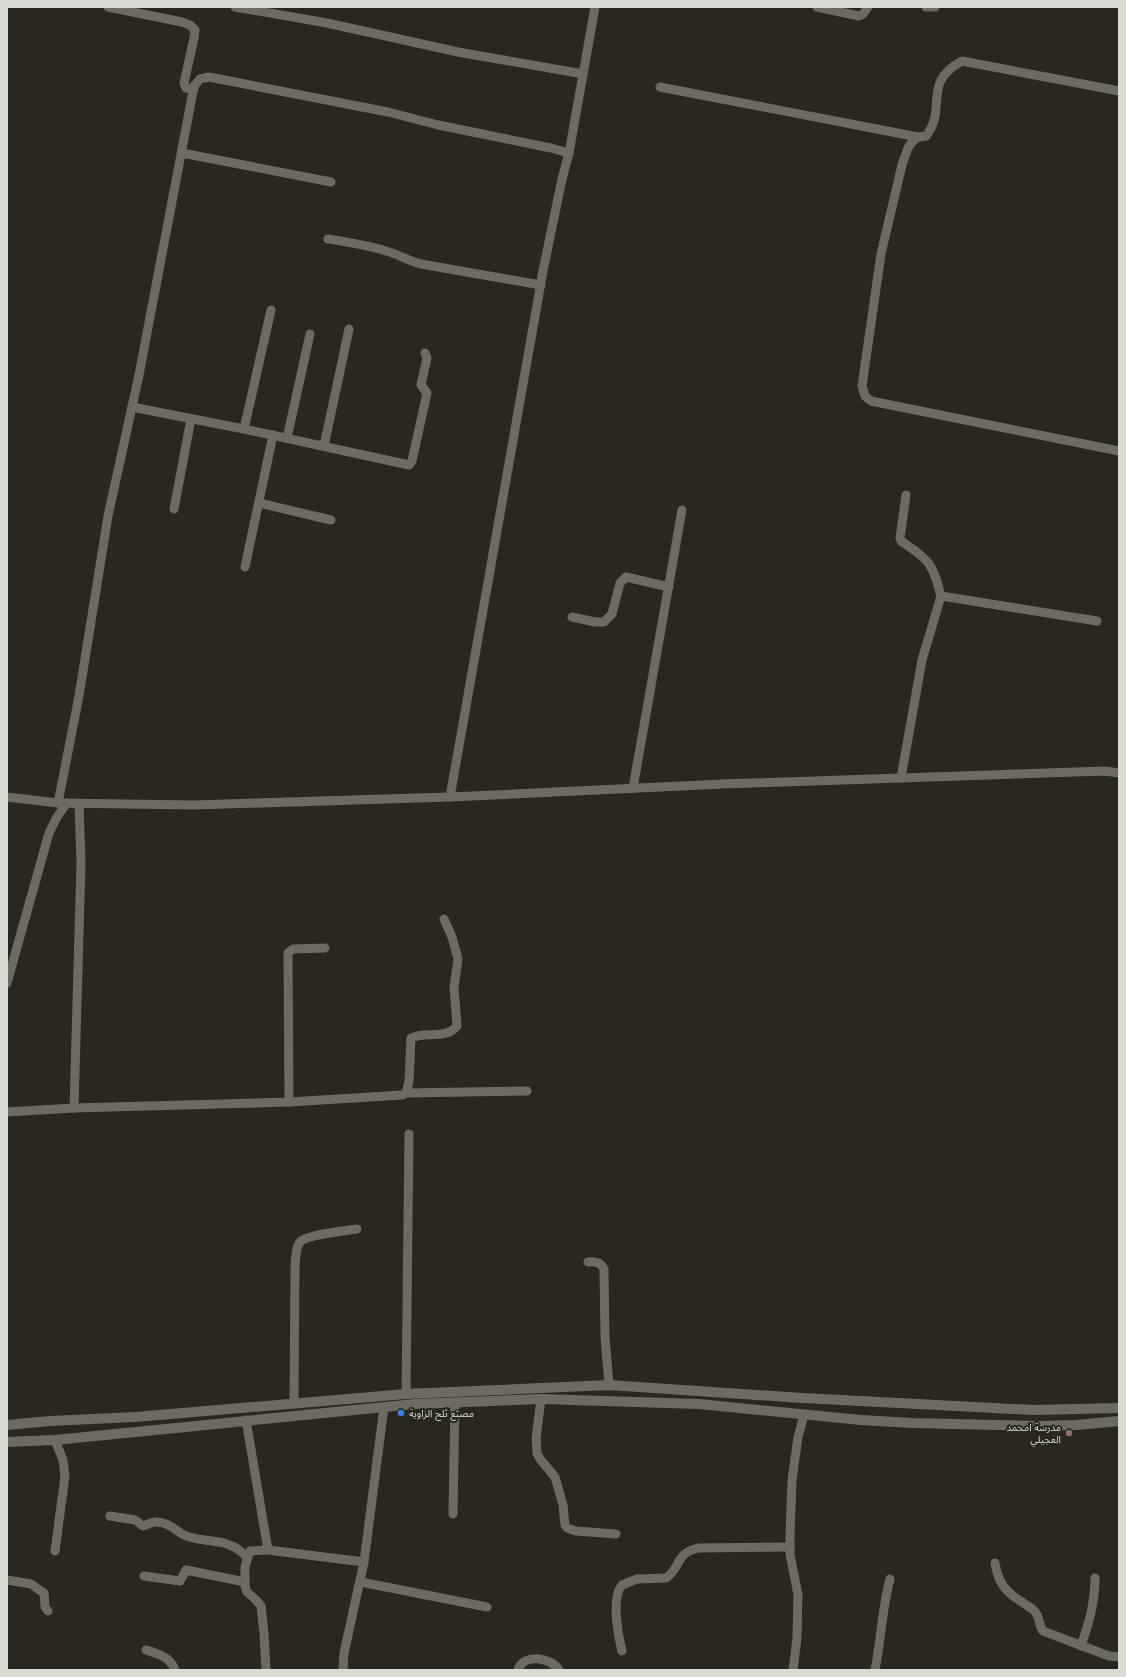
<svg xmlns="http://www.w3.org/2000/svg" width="1126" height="1677" viewBox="0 0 1126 1677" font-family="Helvetica,'Noto Sans Arabic',sans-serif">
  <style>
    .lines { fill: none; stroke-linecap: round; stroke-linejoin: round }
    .street { stroke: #6d6b60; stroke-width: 9 }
    .secondary { stroke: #6d6b60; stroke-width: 10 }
    .shop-dot { fill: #3f7fe0; stroke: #29271e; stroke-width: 1.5 }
    .education-dot { fill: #8d6e63; stroke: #29271e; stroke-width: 1.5 }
    .labels { text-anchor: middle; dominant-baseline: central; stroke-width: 4; stroke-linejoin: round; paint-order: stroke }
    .poi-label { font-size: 10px; fill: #dad9d3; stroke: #29271e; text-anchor: start }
  </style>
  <rect width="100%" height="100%" fill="#29271e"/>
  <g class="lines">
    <g class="street">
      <polyline points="108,7 182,22 190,25 195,30 194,38 184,83 186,88 194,90"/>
      <polyline points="235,7 327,23 458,52 583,74"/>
      <polyline points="817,7 859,16 863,14 868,7"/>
      <polyline points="926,7 935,7"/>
      <polyline points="660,87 918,137"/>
      <path d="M1119,91L962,61C921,83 948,108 926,136L918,137L912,142L908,148L902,165L881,254L862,386L865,396L871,401L1119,451"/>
      <polyline points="182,153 331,182"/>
      <polyline points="569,153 595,7"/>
      <path d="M328,239C347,242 367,245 386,251C398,254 408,261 421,264L541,285"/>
      <polyline points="132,407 244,429 409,465 412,461 427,393 421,385 427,358 425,353"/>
      <polyline points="244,429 271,310"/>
      <polyline points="287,438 310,334"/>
      <polyline points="324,446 349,329"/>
      <path d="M906,495L900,538L901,541C930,561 932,562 941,596"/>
      <polyline points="259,503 331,520"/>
      <polyline points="174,509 191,419"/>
      <polyline points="245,567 273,435"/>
      <polyline points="572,617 595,622 604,622 612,614 620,583 626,577 669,587"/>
      <polyline points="901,778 922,660 941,596 1097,621"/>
      <polyline points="633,788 682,510"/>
      <polyline points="7,797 58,803 194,805 450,797 723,784 1105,771 1119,773"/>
      <polyline points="58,803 79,696 108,516 139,375 194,86 200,79 209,77 388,112 438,125 551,148 569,153 562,179 543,271 450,797"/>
      <polyline points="7,983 49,833 57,817 67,803"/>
      <polyline points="406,1093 527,1091"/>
      <polyline points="289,1102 288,953 293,949 325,948"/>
      <polyline points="74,1108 81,863 79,803"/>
      <path d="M7,1112L74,1108L289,1102L403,1095L406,1093L409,1081L411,1038C426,1031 445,1040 457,1026L454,987L458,959L452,937L444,919"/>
      <path d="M588,1262C595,1261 601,1262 604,1269L605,1338L609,1385"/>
      <polyline points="406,1394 409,1134"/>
      <polyline points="541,1399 536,1438 537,1453 540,1459 555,1477 563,1505 565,1525 567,1528 576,1531 616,1534"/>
      <path d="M294,1404L295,1266C296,1258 295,1247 301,1241C310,1234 345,1231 357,1229"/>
      <polyline points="246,1420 268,1550 364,1562"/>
      <polyline points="55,1440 63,1460 65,1476 55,1551"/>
      <polyline points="453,1514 455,1402"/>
      <path d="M110,1516L135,1520L143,1526C147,1525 151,1522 155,1522C166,1521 174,1529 182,1534C197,1542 212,1539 227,1544C236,1547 242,1551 247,1558"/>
      <path d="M995,1563C998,1582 1005,1592 1022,1602C1027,1606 1033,1608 1036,1613C1040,1619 1039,1626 1043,1631L1109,1656L1119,1657"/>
      <polyline points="144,1576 180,1581 186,1570 245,1582"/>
      <polyline points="7,1580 31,1584 44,1593 45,1607 48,1611"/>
      <polyline points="361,1582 487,1607"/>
      <path d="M1081,1646C1089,1623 1095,1602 1095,1578"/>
      <path d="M146,1650C159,1654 170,1657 175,1670"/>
      <path d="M622,1651C618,1636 611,1597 622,1585L637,1579L666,1578C682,1567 674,1554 698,1548L790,1547"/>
      <polyline points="266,1670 264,1633 261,1606 256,1600 247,1592 245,1586 245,1567 250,1551 268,1550"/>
      <polyline points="343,1670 344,1653 364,1562 384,1407"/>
      <path d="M518,1670C523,1653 551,1657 559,1670"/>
      <polyline points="793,1670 797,1638 798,1595 790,1554 790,1536 792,1480 798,1437 804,1415"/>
      <path d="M875,1670C881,1640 882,1609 890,1579"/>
    </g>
    <g class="secondary">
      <polyline points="7,1425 50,1421 135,1417 406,1394 609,1385 803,1398 1034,1410 1119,1408"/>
      <polyline points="7,1442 55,1440 415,1404 541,1399 699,1404 861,1420 912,1423 1041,1426 1076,1425 1119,1421"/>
    </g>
  </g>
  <circle class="shop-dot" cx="401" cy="1413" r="4"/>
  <circle class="education-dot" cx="1069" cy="1433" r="4"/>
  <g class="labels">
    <g class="poi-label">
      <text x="409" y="1413">مصنع ثلج الزاوية</text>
      <text x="1061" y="1427" text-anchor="end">مدرسة امحمد<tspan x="1061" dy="12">العجيلي</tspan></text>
    </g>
  </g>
  <rect width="1126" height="1677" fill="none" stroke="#dad9d3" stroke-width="16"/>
</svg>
